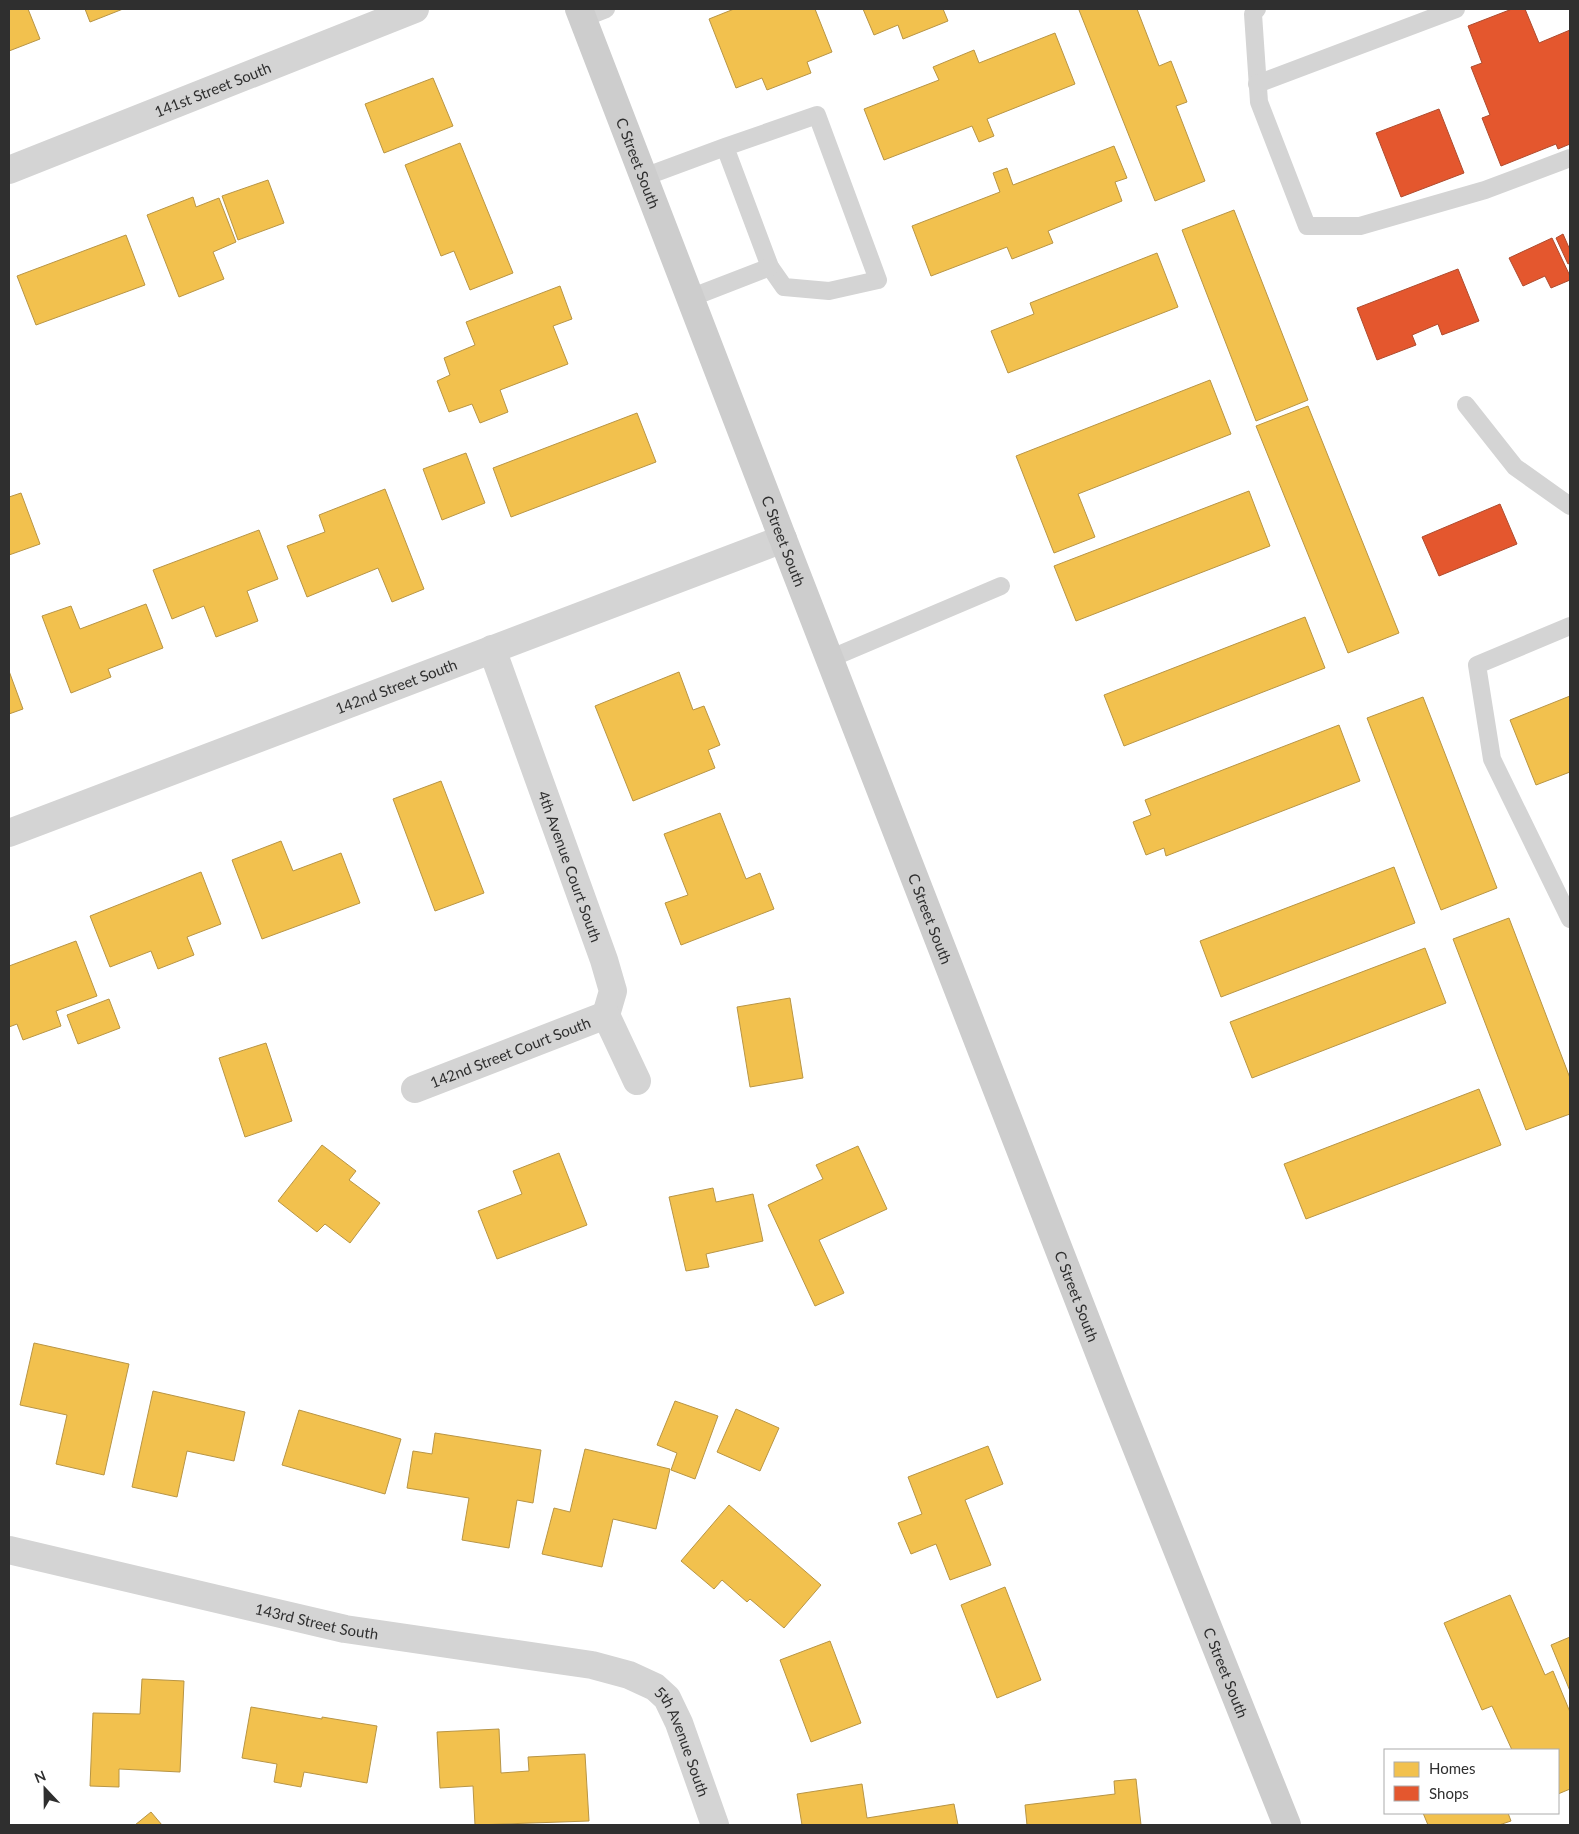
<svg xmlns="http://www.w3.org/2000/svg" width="1579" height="1834" viewBox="0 0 1579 1834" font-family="Lato,sans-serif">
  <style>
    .homes { fill: #f2c14e; stroke: #b89545 }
    .shops { fill: #e4572e; stroke: #ae4b2e }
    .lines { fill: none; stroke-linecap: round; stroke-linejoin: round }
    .lane { stroke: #d4d4d4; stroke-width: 18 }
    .street { stroke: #d4d4d4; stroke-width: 28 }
    .secondary { stroke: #cdcdcd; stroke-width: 28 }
    .labels { text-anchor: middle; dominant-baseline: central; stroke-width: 5; stroke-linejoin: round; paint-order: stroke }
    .street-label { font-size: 15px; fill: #2f2f2f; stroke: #fff }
  </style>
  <rect width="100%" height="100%" fill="#fff"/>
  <g class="homes">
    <polygon points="9,9 28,9 40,39 9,51"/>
    <polygon points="85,9 123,9 90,22"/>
    <polygon points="734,9 815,9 832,52 807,62 811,73 767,90 762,78 736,88 709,19"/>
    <polygon points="863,9 943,9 948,21 903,39 898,25 874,35"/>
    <polygon points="1081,9 1137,9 1159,66 1171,61 1187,102 1176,106 1205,181 1155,201 1079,10"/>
    <polygon points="1055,33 1075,84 987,119 994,136 979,142 972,126 884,160 864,109 939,80 933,67 974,50 979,63"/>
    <polygon points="433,78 453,126 384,153 365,104"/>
    <polygon points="460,143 513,273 470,290 454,251 441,256 405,165"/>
    <polygon points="1114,146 1127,178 1115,182 1122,201 1048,231 1053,243 1012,259 1007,247 931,276 912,226 1000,192 993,173 1007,168 1013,185"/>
    <polygon points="268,180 284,223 238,240 222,196"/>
    <polygon points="193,197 196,207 219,198 236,242 213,252 224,279 179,297 147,215"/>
    <polygon points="1234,210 1308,400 1256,421 1182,230"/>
    <polygon points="126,235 145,285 36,325 17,276"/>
    <polygon points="1157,253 1178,307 1008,373 991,331 1034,314 1030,303"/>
    <polygon points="560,286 572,319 553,326 568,364 500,390 508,412 480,423 472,404 449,412 437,381 450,375 444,358 475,345 466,322"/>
    <polygon points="1210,380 1231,434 1078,494 1095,537 1054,553 1016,456"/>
    <polygon points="1308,406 1399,633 1348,653 1256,426"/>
    <polygon points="637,413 656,462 511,517 493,468"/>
    <polygon points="466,453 485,503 442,520 423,469"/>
    <polygon points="385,489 424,589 392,602 378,568 307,597 287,546 325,532 319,515"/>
    <polygon points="1249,491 1270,546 1076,621 1054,566"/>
    <polygon points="21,493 40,544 9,555 9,497"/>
    <polygon points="259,530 278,579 247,591 258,621 216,637 204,606 172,619 153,570"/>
    <polygon points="146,604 163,648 108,669 111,677 71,693 42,616 71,606 80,629"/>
    <polygon points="1305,617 1325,668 1124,746 1104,695"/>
    <polygon points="9,671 23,709 9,714"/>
    <polygon points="679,672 693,710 704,706 720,745 708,750 715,768 633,801 595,706"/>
    <polygon points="1570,696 1570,772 1536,785 1510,720"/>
    <polygon points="1423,697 1497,888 1441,910 1367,718"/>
    <polygon points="1339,725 1360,781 1166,856 1164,848 1146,855 1133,822 1151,815 1145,800"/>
    <polygon points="441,781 484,893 435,911 393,799"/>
    <polygon points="720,813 746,879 760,873 774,909 681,945 665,903 688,895 664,834"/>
    <polygon points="281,841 293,871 341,853 360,903 262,939 232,860"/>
    <polygon points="1394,867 1415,923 1221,997 1200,941"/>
    <polygon points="201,872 221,924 187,937 194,955 158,969 151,951 110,967 90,916"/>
    <polygon points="1509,918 1570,1078 1570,1114 1526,1130 1453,939"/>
    <polygon points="76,941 97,996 56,1011 61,1026 23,1040 17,1024 9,1027 9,966"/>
    <polygon points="1425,948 1446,1003 1252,1078 1230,1022"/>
    <polygon points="790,998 803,1078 750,1087 737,1007"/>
    <polygon points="109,999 120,1028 78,1044 67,1015"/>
    <polygon points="266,1043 292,1121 245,1137 219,1058"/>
    <polygon points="1479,1089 1501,1145 1306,1219 1284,1164"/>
    <polygon points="322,1145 356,1171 349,1180 380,1203 350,1243 325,1224 317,1232 278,1201"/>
    <polygon points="858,1146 887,1209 819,1240 844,1293 815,1306 768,1205 823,1179 816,1165"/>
    <polygon points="559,1153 587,1225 497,1259 478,1211 522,1194 513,1171"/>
    <polygon points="713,1188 716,1202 753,1194 763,1241 706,1254 709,1267 686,1271 669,1197"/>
    <polygon points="34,1343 129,1364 104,1475 56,1464 67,1415 20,1405"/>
    <polygon points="153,1391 245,1412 234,1461 187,1451 177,1497 132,1487"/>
    <polygon points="675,1401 718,1416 695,1479 671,1470 677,1453 657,1445"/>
    <polygon points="736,1409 779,1428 760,1471 717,1452"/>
    <polygon points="299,1410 401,1439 385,1494 282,1465"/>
    <polygon points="435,1433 541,1450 533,1503 517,1500 509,1548 462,1540 469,1498 407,1488 413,1451 432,1454"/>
    <polygon points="988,1446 1003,1484 965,1500 991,1565 950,1580 936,1544 911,1554 898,1523 922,1514 908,1477"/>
    <polygon points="585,1449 670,1469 656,1529 613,1519 602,1567 542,1554 554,1508 570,1512"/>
    <polygon points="729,1505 821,1585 784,1628 750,1599 747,1602 722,1580 714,1589 681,1561"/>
    <polygon points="1005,1587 1041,1680 997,1698 961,1605"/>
    <polygon points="1510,1595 1545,1675 1553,1671 1570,1712 1570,1789 1558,1794 1558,1750 1512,1750 1492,1706 1482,1710 1444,1623"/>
    <polygon points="1570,1637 1570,1691 1551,1645"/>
    <polygon points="830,1641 861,1723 811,1742 780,1660"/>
    <polygon points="142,1679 184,1681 180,1772 119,1769 119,1787 90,1786 93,1713 140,1714"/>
    <polygon points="251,1707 322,1719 322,1717 377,1726 367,1783 304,1772 301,1787 274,1782 277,1764 242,1758"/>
    <polygon points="499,1729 501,1773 529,1771 528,1757 585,1754 589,1821 475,1825 473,1786 440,1788 437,1732"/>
    <polygon points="1136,1779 1141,1825 1027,1825 1025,1805 1115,1794 1114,1781"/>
    <polygon points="862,1784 867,1818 954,1804 958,1825 802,1825 797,1794"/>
    <polygon points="151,1812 162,1825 135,1825"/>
    <polygon points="1423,1813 1508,1813 1511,1821 1499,1825 1428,1825"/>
  </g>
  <g class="shops">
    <polygon points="1512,9 1525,9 1539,43 1570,30 1570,144 1558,149 1556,144 1501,166 1482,118 1490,115 1471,67 1482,63 1468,26"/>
    <polygon points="1439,109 1464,173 1401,197 1376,133"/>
    <polygon points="1563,234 1570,250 1570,263 1568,264 1556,238"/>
    <polygon points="1552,238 1570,276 1570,280 1551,288 1545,276 1523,286 1509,258"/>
    <polygon points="1458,269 1479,321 1442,335 1438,324 1412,335 1416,345 1377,360 1357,308"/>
    <polygon points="1500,504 1517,544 1439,576 1422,537"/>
  </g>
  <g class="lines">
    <g class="lane">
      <polyline points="1257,9 1253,14 1259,102 1307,226 1360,226 1485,190 1570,158"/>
      <polyline points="583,18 606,9"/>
      <polyline points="1257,84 1456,9"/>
      <polyline points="644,177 725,147 817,115 878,280 829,291 784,287 770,267 725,147"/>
      <polyline points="690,298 770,267"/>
      <polyline points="1466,405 1515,467 1570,506"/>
      <polyline points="1570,626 1477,665 1492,759 1570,919"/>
      <polyline points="829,659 1001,586"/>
    </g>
    <g class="street">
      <path id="s1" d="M9,170L415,9"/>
      <path id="s2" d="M492,649L604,960L613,991L606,1015L637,1081"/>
      <path id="s3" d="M9,833L783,539"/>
      <path id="s4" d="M415,1089L606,1015"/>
      <path id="s5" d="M9,1550L345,1629L592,1665L629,1675L655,1687L667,1698L679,1723L715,1825"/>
    </g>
    <path class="secondary" id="s6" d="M579,9L783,539L1115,1394L1287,1825"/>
  </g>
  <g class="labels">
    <g class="street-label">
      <text stroke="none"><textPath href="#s1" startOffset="219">141st Street South</textPath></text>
      <text stroke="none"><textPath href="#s6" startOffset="165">C Street South</textPath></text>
      <text stroke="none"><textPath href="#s6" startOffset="570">C Street South</textPath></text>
      <text stroke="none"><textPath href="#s3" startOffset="414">142nd Street South</textPath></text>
      <text stroke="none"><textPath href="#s2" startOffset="231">4th Avenue Court South</textPath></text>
      <text stroke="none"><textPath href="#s6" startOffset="975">C Street South</textPath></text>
      <text stroke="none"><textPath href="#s4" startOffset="102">142nd Street Court South</textPath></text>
      <text stroke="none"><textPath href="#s6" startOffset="1380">C Street South</textPath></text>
      <text stroke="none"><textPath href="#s5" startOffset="316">143rd Street South</textPath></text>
      <text stroke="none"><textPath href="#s6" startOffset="1785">C Street South</textPath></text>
      <text stroke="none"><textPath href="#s5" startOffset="724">5th Avenue South</textPath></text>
    </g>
  </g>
  <rect width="1579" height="1834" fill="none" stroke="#2f2f2f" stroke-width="20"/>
  <rect x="1384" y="1749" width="175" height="65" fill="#ffffff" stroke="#acacac"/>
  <rect x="1394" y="1762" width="25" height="15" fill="#f2c14e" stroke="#acacac"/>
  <text x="1429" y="1774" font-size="15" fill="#2f2f2f">Homes</text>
  <rect x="1394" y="1786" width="25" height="15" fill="#e4572e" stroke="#acacac"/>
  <text x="1429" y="1799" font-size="15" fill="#2f2f2f">Shops</text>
  <g transform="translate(45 1789) rotate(338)" stroke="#ffffff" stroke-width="4" paint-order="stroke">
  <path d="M0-4L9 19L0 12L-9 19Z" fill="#2f2f2f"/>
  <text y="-8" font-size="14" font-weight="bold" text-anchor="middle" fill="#2f2f2f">N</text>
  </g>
</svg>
